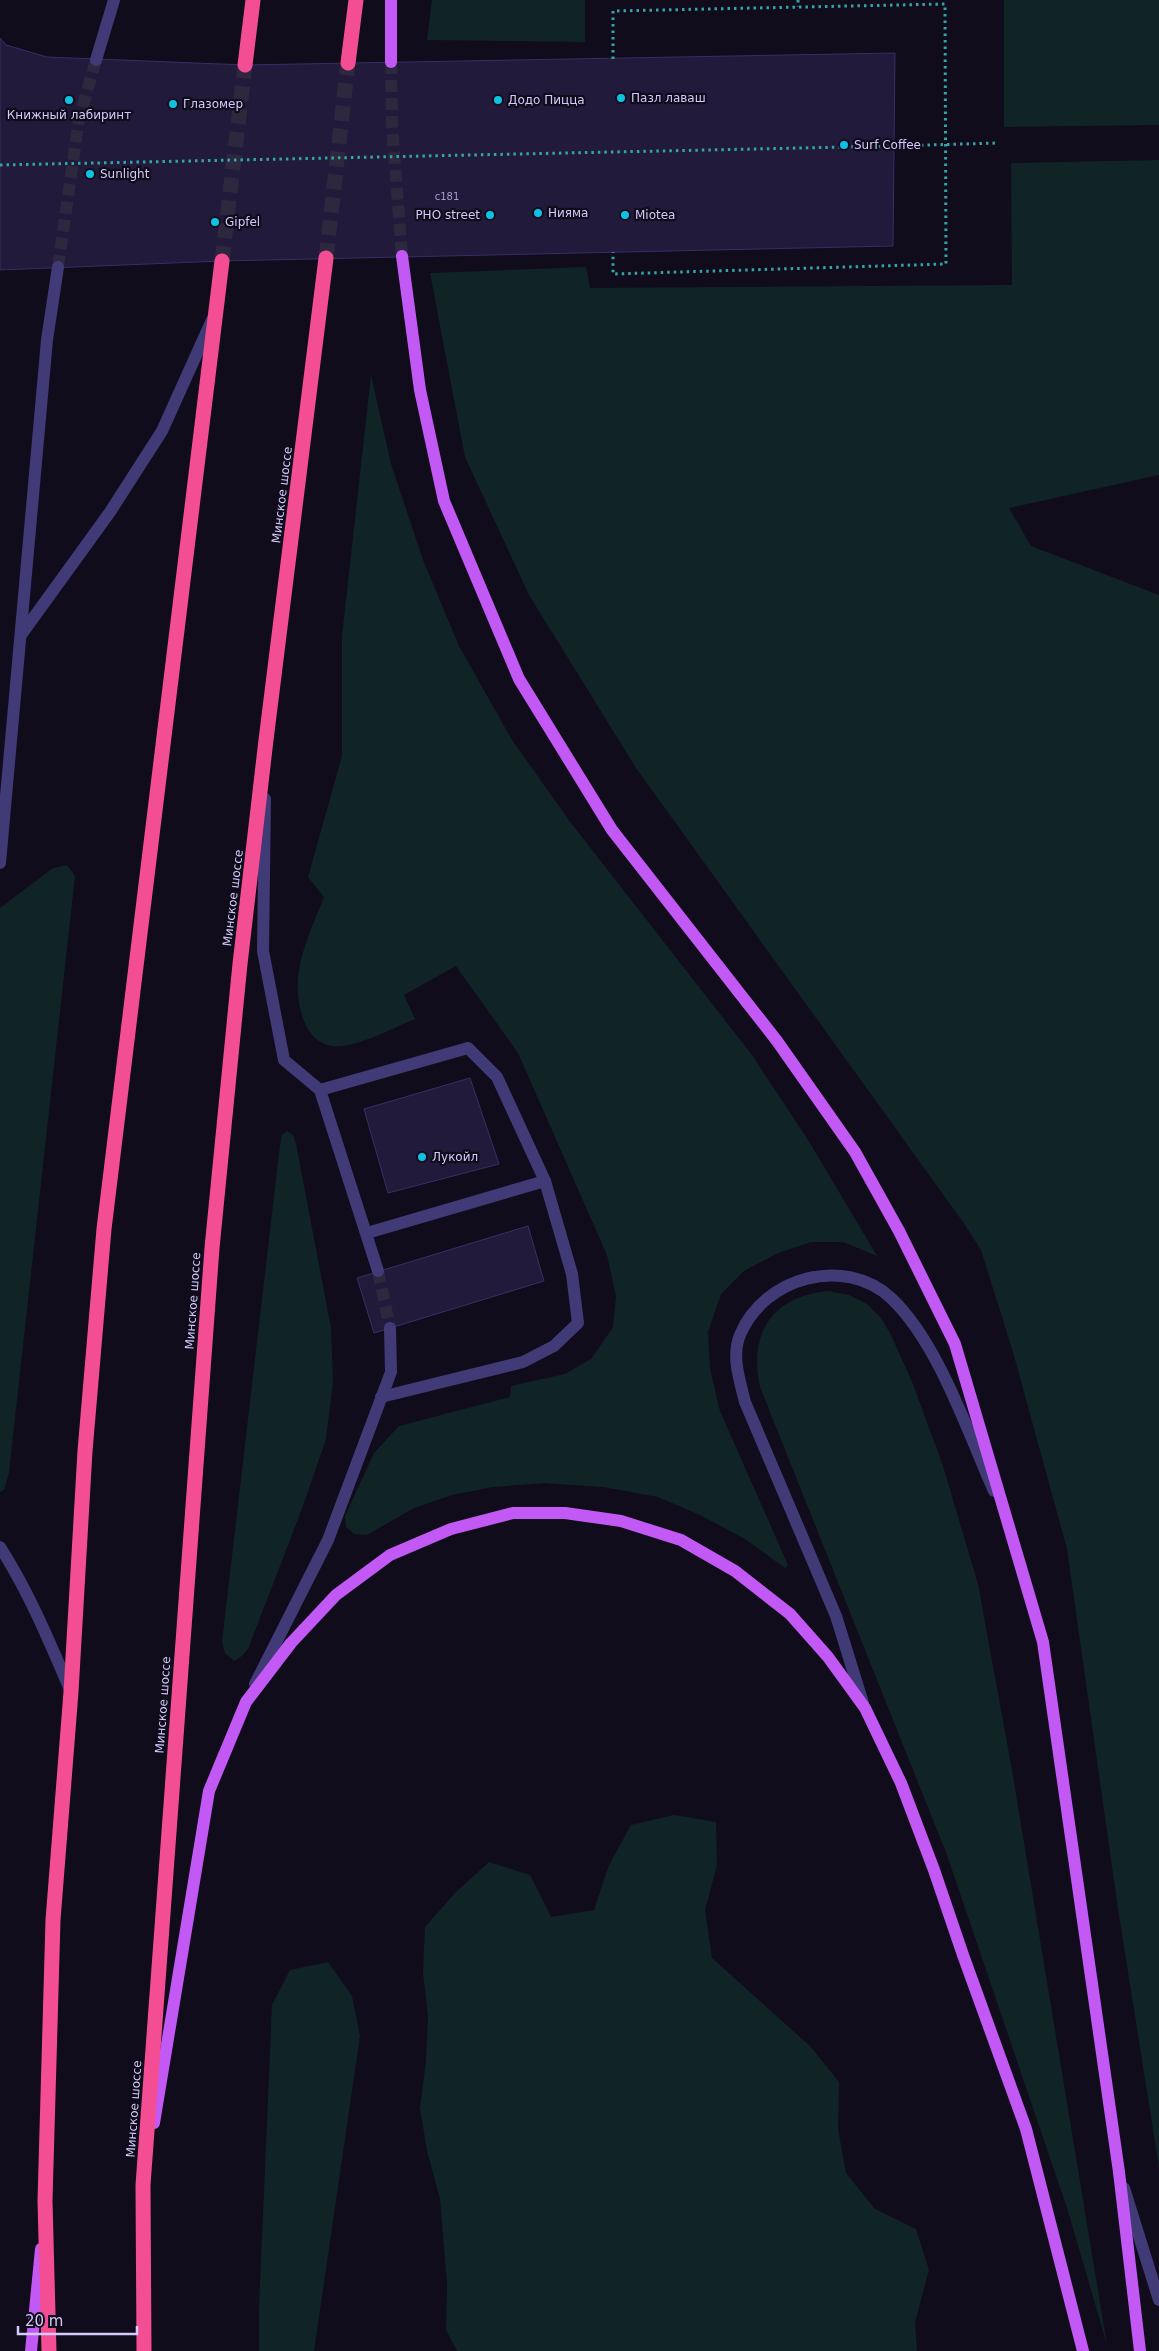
<svg xmlns="http://www.w3.org/2000/svg" width="1159" height="2351" viewBox="0 0 1159 2351" font-family="'DejaVu Sans',sans-serif">
  <style>
    .green { fill: #102425 }
    .building { fill: #221a3b; stroke: #3b2d65 }
    .lines { fill: none; stroke-linecap: round; stroke-linejoin: round }
    .minor-tunnel { stroke: #2d283d; stroke-width: 12; stroke-dasharray: 12 6; stroke-linecap: butt }
    .major-tunnel { stroke: #2d283d; stroke-width: 12; stroke-dasharray: 12 6; stroke-linecap: butt }
    .highway-tunnel { stroke: #2d283d; stroke-width: 15; stroke-dasharray: 15 8; stroke-linecap: butt }
    .path { stroke: #34a5a5; stroke-width: 3; stroke-dasharray: 2.5 4; stroke-linecap: butt }
    .minor { stroke: #403a77; stroke-width: 12 }
    .major { stroke: #c259f4; stroke-width: 12 }
    .highway { stroke: #f34d94; stroke-width: 15 }
    .path-bridge { stroke: #34a5a5; stroke-width: 3; stroke-dasharray: 2.5 4; stroke-linecap: butt }
    .poi-dot { fill: #0fc1e2; stroke: #100c1b; stroke-width: 2 }
    .labels { text-anchor: middle; dominant-baseline: central; stroke-width: 4.5; stroke-linejoin: round; paint-order: stroke }
    .number-label { font-size: 10px; fill: #a69ecb }
    .poi-label { font-size: 12px; fill: #d2cafb; stroke: #100c1b; text-anchor: start }
    .street-label { font-size: 12px; fill: #d2cafb; stroke: #100c1b }
  </style>
  <rect width="100%" height="100%" fill="#100c1b"/>
  <g class="green">
    <polygon points="432,0 585,0 585,42 427,40"/>
    <polygon points="1004,0 1159,0 1159,125 1004,127"/>
    <polygon points="1159,160 1159,475 1009,508 1031,546 1159,595 1159,2167 1118,1909 1067,1549 1013,1352 981,1250 963,1222 636,768 529,595 465,457 430,273 586,267 590,288 1012,285 1011,163"/>
    <path d="M371,375L391,464L423,560L459,646L512,740L571,823L752,1055L810,1143L877,1256L843,1242H811L778,1253L744,1271L721,1294L708,1332L710,1369L720,1411L788,1565L785,1568L745,1539L700,1515L658,1497L603,1487L544,1483L493,1487L452,1495L414,1508L367,1535L354,1534L346,1527L345,1516L374,1453L399,1426L510,1397L511,1386L565,1374L591,1359L613,1327L616,1296L607,1255L518,1053L456,966L404,995L415,1019C393,1028 355,1049 331,1046C317,1043 309,1033 304,1021C287,977 308,938 324,897L308,877L342,756V636Z"/>
    <polygon points="67,865 75,876 9,1472 4,1490 0,1492 0,908 53,868"/>
    <polygon points="287,1131 293,1135 296,1144 331,1328 333,1382 326,1439 303,1506 248,1649 242,1656 234,1661 225,1653 222,1642 280,1145 282,1135"/>
    <path d="M829,1291L849,1295L867,1304L881,1318L891,1335L913,1384L943,1466L978,1584L1012,1770L1107,2345L1068,2211L947,1855L760,1387C748,1332 773,1296 829,1291Z"/>
    <polygon points="674,1815 716,1822 717,1865 705,1910 712,1958 810,2046 839,2082 838,2129 846,2173 875,2209 916,2229 929,2270 915,2322 917,2351 457,2351 446,2330 447,2284 440,2199 427,2151 420,2108 426,2061 428,2016 423,1972 425,1927 456,1892 489,1862 530,1875 551,1917 594,1910 609,1865 631,1825"/>
    <polygon points="328,1962 352,1996 360,2036 314,2351 259,2351 259,2309 272,2005 290,1970"/>
  </g>
  <g class="building">
    <polygon points="0,38 6,45 47,57 245,65 895,53 893,246 222,261 0,270"/>
    <polygon points="470,1078 499,1164 388,1193 364,1109"/>
    <polygon points="528,1226 544,1281 374,1333 357,1278"/>
  </g>
  <g class="lines">
    <g class="minor-tunnel">
      <polyline points="58,267 79,119 96,60"/>
      <polyline points="378,1271 390,1328"/>
    </g>
    <polyline class="major-tunnel" points="391,62 392,126 402,256"/>
    <g class="highway-tunnel">
      <polyline points="326,258 348,63"/>
      <polyline points="222,261 245,65"/>
    </g>
    <g class="path">
      <polyline points="798,0 798,7"/>
      <polyline points="613,59 613,11 945,4 946,264 613,274 613,252"/>
      <polyline points="895,146 997,143"/>
    </g>
    <g class="minor">
      <polyline points="96,60 114,0"/>
      <polyline points="21,635 110,512 162,431 212,320"/>
      <polyline points="265,799 263,951 284,1060 320,1090 378,1271"/>
      <polyline points="0,863 47,340 58,267"/>
      <polyline points="320,1090 468,1048 497,1077 545,1181 572,1274 578,1323 554,1346 523,1362 381,1397"/>
      <polyline points="367,1233 545,1181"/>
      <path d="M0,1547C29,1592 50,1643 71,1692"/>
      <polyline points="255,1684 328,1540 391,1372 390,1328"/>
      <path d="M863,1703L836,1616L745,1402C740,1381 731,1356 740,1335C764,1277 844,1255 891,1298C938,1342 968,1433 994,1491"/>
      <polyline points="1124,2188 1159,2300"/>
    </g>
    <g class="major">
      <polyline points="391,0 391,62"/>
      <polyline points="402,256 420,390 444,501 519,679 612,830 777,1041 855,1152 899,1231 955,1344 1043,1642 1119,2172 1140,2351"/>
      <polyline points="154,2123 209,1791 246,1702 291,1643 336,1595 390,1555 451,1529 513,1513 565,1513 621,1521 681,1540 735,1571 790,1614 828,1657 865,1708 901,1783 934,1870 963,1955 1026,2129 1083,2351"/>
      <polyline points="31,2351 41,2249"/>
    </g>
    <g class="highway">
      <polyline points="348,63 356,0"/>
      <polyline points="245,65 253,0"/>
      <polyline points="49,2351 45,2201 53,1920 71,1692 85,1451 104,1229 222,261"/>
      <polyline points="144,2351 143,2185 212,1248 240,964 266,740 326,258"/>
    </g>
    <polyline class="path-bridge" points="0,165 895,146"/>
  </g>
  <g class="poi-dot">
    <circle cx="621" cy="98" r="5"/>
    <circle cx="69" cy="100" r="5"/>
    <circle cx="498" cy="100" r="5"/>
    <circle cx="173" cy="104" r="5"/>
    <circle cx="844" cy="145" r="5"/>
    <circle cx="90" cy="174" r="5"/>
    <circle cx="538" cy="213" r="5"/>
    <circle cx="490" cy="215" r="5"/>
    <circle cx="625" cy="215" r="5"/>
    <circle cx="215" cy="222" r="5"/>
    <circle cx="422" cy="1157" r="5"/>
  </g>
  <g class="labels">
    <g class="number-label">
      <text x="447" y="196">с181</text>
    </g>
    <g class="poi-label">
      <text x="631" y="98">Пазл лаваш</text>
      <text x="508" y="100">Додо Пицца</text>
      <text x="183" y="104">Глазомер</text>
      <text x="69" y="115" text-anchor="middle">Книжный лабиринт</text>
      <text x="854" y="145">Surf Coffee</text>
      <text x="100" y="174">Sunlight</text>
      <text x="548" y="213">Нияма</text>
      <text x="480" y="215" text-anchor="end">PHO street</text>
      <text x="635" y="215">Miotea</text>
      <text x="225" y="222">Gipfel</text>
      <text x="432" y="1157">Лукойл</text>
    </g>
    <g class="street-label">
      <text transform="translate(282 495) rotate(-83)">Минское шоссе</text>
      <text transform="translate(233 898) rotate(-83)">Минское шоссе</text>
      <text transform="translate(193 1301) rotate(-86)">Минское шоссе</text>
      <text transform="translate(163 1705) rotate(-86)">Минское шоссе</text>
      <text transform="translate(134 2109) rotate(-86)">Минское шоссе</text>
    </g>
  </g>
  <path d="M18 2326v8h119v-8" fill="none" stroke="#d2cafb" stroke-width="2.5"/>
  <text x="25" y="2326" font-size="15" fill="#d2cafb" stroke="#100c1b" stroke-width="4" paint-order="stroke">20 m</text>
</svg>
